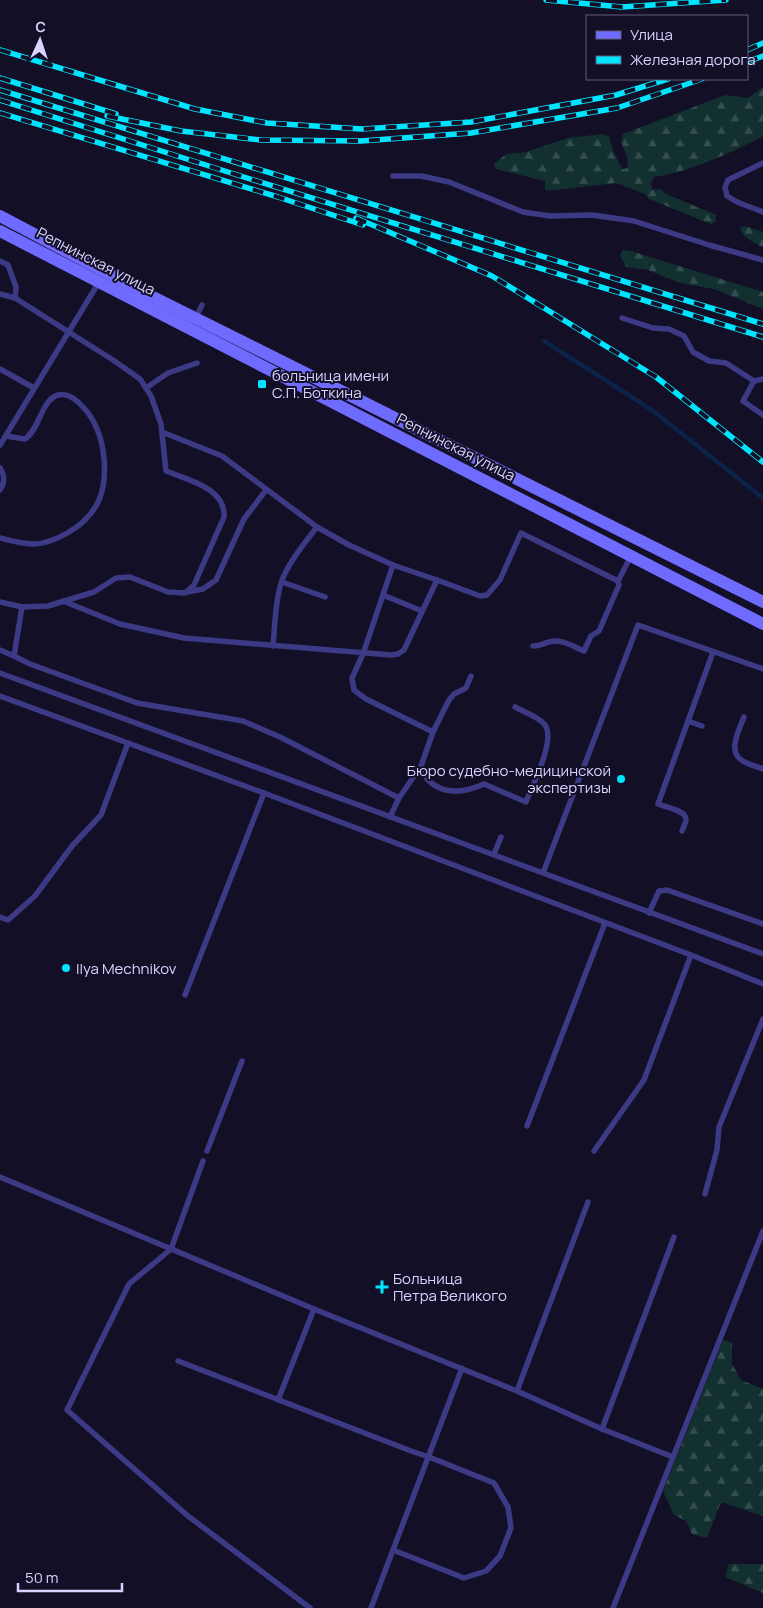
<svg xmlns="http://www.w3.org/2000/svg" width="763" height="1608" viewBox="0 0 763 1608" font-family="Manrope,sans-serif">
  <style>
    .forest { fill: url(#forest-firs) }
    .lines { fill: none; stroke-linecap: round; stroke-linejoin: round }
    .stream { stroke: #0c2248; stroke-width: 4.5 }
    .lane { stroke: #3d3a85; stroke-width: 5.5 }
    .secondary { stroke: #6f6bff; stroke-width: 12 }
    .rail-casing { stroke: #00e5ff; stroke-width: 5.5 }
    .rail { stroke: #130f26; stroke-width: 4; stroke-dasharray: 11; stroke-linecap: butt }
    .poi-dot { fill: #00e5ff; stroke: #130f26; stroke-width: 2 }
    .labels { text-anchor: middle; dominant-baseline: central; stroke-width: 4; stroke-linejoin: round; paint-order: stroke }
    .street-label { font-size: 15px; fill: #d9d4ff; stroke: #130f26 }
    .poi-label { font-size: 15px; fill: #d9d4ff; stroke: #130f26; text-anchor: start }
  </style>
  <defs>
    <pattern id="forest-firs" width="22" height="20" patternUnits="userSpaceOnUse" patternTransform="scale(1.25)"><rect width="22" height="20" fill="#12302f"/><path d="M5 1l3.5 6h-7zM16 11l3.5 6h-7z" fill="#344d4e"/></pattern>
  </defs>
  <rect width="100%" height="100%" fill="#130f26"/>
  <g class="forest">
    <path d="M763,88V136C731,153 689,172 654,177L651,183L652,190L661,189L664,193L716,215L715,222L711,224L649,199L645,194L616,183L547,191L545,189V181L496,169L494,164L506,154L526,152L568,138L603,134L609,137L614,153L622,169L628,168L627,156L621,142L623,134L725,95L748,98L760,89Z"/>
    <path d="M745,226L763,232V247C754,243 743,238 740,228Z"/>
    <polygon points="623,250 631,251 763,292 763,309 714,289 680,283 648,270 626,267 620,255"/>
    <polygon points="723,1340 732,1343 732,1364 741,1380 763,1389 763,1516 721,1502 707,1538 692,1534 686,1521 674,1515 663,1491"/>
    <polygon points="729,1564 763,1564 763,1593 725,1577"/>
  </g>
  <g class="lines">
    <polyline class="stream" points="544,341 652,410 763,498"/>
    <g class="lane">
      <polyline points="763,163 728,180 725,187 727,196 737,202 763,212"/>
      <polyline points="393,176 421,176 449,182 523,212 550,216 592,215 634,221 709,245 763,260"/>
      <path d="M0,261L8,265L16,287L15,298L113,360L140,379L151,396L161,424L166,471C188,480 226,488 224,517L194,585L185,593L168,592L130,577L116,578L94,592L48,606L22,607L0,602"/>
      <polyline points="0,294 15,298"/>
      <polyline points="622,318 653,328 669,329 684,336 693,352 709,361 726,363 754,381 743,401 763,415"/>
      <polyline points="195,319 202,305"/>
      <polyline points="0,369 34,388"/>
      <polyline points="754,381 763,379"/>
      <polyline points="146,388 168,373 197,363"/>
      <polyline points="0,445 99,282"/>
      <path d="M0,468C5,476 5,482 0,490"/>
      <path d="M0,538C11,541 22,544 33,544C46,544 59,538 69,532C98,515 107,491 104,459C102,436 95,417 78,402C72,397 66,393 58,395C41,400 40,429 25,439L6,436"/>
      <polyline points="393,565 363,654 352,678 354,690 366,699 433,732"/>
      <path d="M437,580L480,596L487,595L500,580L521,533L618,581L619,585L599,631L591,636L584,651C574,647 560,638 549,642C542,644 540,646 533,646"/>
      <polyline points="618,581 631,556"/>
      <polyline points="282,582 325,597"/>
      <polyline points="187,592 203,589 216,580 244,519 266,490"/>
      <polyline points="383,595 422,611"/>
      <polyline points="63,601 120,624 184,638 391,655 398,654 404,650 437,580 393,565 349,545 317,527 222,456 162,432"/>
      <polyline points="22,607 14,656 30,664 137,703 243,721 280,737 399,798"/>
      <path d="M273,646C275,625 275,603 281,583C288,563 304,544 317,527"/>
      <polyline points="0,650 14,656"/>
      <polyline points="0,673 763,954"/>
      <polyline points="0,696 264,793 691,955 763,984"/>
      <path d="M744,717C740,728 728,749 740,759C746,764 756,766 763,769"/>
      <polyline points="688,721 702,726"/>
      <path d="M421,766C423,770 425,777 428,780C444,796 466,792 484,784L526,802C532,786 556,740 545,725C539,717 524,712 515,707"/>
      <polyline points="390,817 399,798 421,766 433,732 449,700 454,694 466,688 471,676"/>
      <path d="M682,831C683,828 686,823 686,819C685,810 665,807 658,804L713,652"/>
      <polyline points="494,854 501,837"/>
      <polyline points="543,873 638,625 763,669"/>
      <polyline points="649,913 659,891 667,890 763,924"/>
      <polyline points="0,917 8,920 35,896 72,846 101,815 128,743"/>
      <polyline points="185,995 264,793"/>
      <polyline points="527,1126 605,923"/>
      <polyline points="207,1151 242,1061"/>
      <polyline points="594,1151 644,1080 691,955"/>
      <polyline points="203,1161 171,1249 129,1284 67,1410 188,1516 310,1608"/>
      <polyline points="0,1177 314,1309 517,1391 602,1429 673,1457"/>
      <polyline points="705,1194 717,1150 719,1127 763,1019"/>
      <polyline points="178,1361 411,1451 429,1457 494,1483 508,1507 511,1528 500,1556 486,1571 464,1578 393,1550"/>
      <polyline points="517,1391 588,1202"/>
      <polyline points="278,1400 314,1309"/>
      <polyline points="602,1429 674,1237"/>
      <polyline points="371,1608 462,1368"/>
      <polyline points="613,1608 763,1231"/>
    </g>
    <g class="secondary">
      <polyline points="0,216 149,295 763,602"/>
      <polyline points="0,231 763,624"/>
    </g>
    <defs>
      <g id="rail">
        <polyline points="546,0 622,7 726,0"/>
        <polyline points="0,50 195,109 267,123 362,129 471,122 616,95 668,79"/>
        <polyline points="747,50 763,43"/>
        <polyline points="747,62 763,56"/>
        <polyline points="0,78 116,114"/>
        <polyline points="0,90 763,324"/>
        <polyline points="0,100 247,178 763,337"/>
        <polyline points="0,113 278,197 363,225"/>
        <polyline points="107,116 181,131 261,140 361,141 471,133 617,108 702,79"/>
        <polyline points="356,218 492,276 656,377 763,462"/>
      </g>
    </defs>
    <use href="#rail" class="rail-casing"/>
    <use href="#rail" class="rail"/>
  </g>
  <g class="poi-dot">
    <rect x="257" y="379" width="10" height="10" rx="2.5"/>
    <circle cx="621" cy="779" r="5"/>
    <circle cx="66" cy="968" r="5"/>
    <path d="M379.5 1279.5h5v5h5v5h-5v5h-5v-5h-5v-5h5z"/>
  </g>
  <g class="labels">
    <g class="street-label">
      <text transform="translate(96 261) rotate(27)">Репнинская улица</text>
      <text transform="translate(456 447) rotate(27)">Репнинская улица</text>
    </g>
    <g class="poi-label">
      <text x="272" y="375">больница имени<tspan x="272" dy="17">С.П. Боткина</tspan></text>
      <text x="611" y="770" text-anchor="end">Бюро судебно-медицинской<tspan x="611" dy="17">экспертизы</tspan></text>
      <text x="76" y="968">Ilya Mechnikov</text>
      <text x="393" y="1278">Больница<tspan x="393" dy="17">Петра Великого</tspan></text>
    </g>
  </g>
  <rect x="586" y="15" width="162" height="65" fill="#130f26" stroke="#625e7d"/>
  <rect x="596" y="31" width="25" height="8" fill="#6f6bff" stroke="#625e7d"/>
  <text x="630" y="40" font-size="15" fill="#d9d4ff">Улица</text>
  <rect x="596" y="56" width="25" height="8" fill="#00e5ff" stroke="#625e7d"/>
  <text x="630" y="65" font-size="15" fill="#d9d4ff">Железная дорога</text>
  <g transform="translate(40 40) rotate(3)" stroke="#130f26" stroke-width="4" paint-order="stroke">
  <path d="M0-4L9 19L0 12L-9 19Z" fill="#d9d4ff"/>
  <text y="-8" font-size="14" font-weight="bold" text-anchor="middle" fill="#d9d4ff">С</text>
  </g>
  <path d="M18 1583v8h104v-8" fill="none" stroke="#d9d4ff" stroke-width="2.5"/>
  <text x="25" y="1583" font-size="15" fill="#d9d4ff" stroke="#130f26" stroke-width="4" paint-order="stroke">50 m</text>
</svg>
